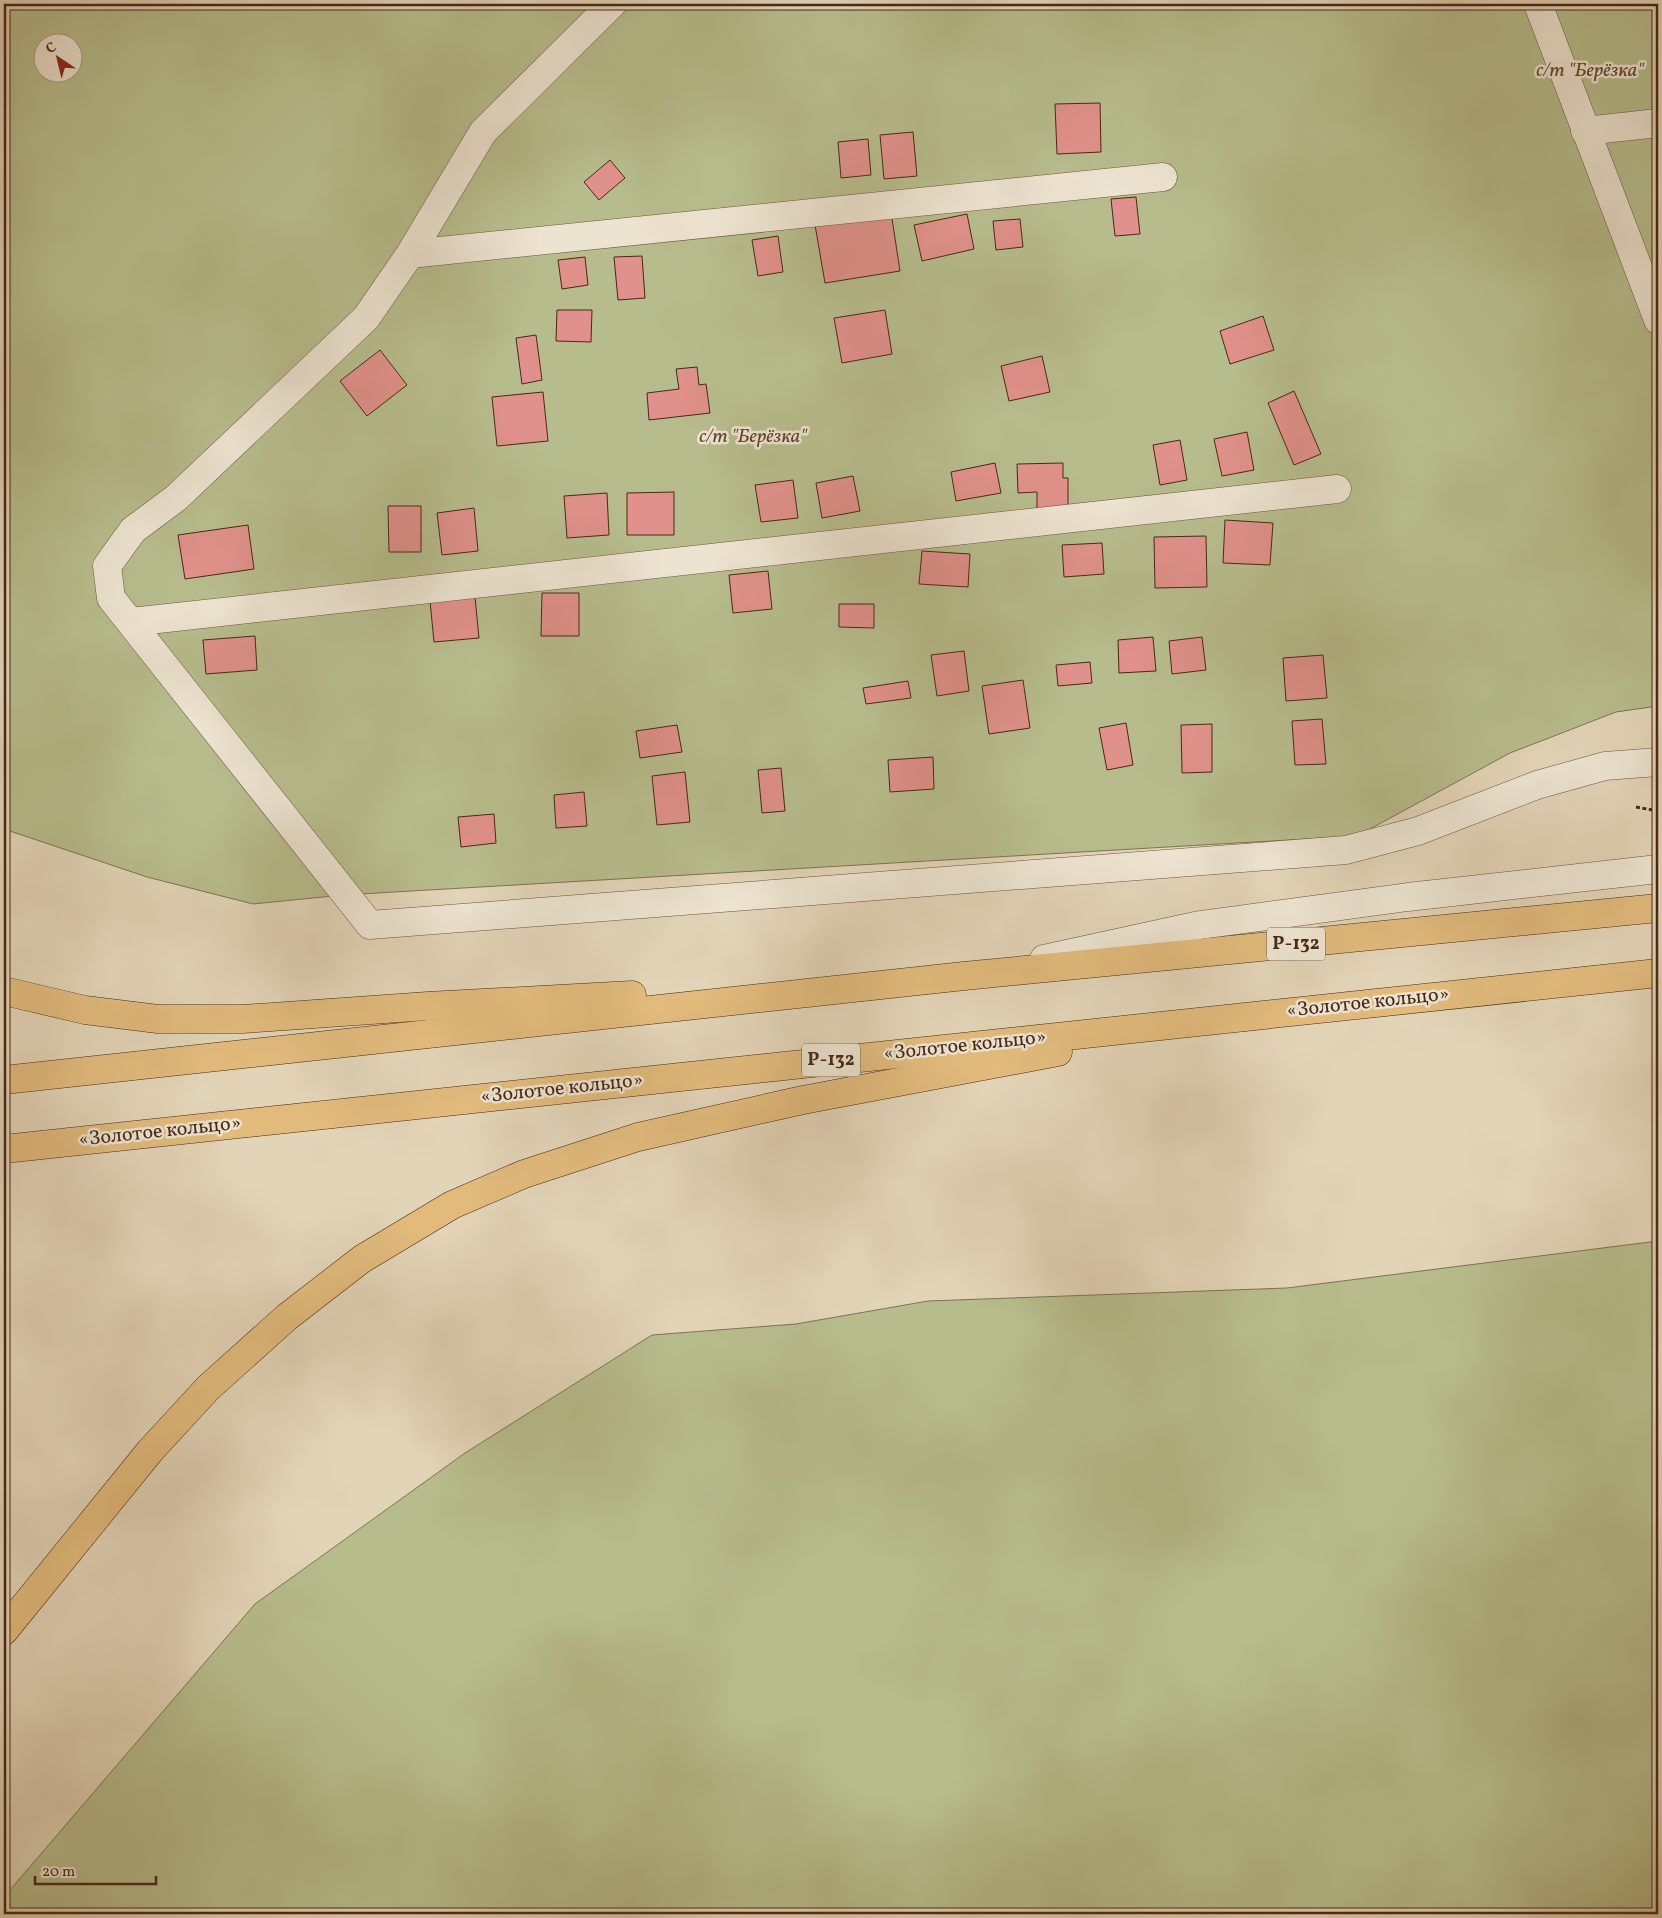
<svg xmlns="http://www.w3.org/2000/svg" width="1662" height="1918" viewBox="0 0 1662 1918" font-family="Vollkorn,serif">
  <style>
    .green { fill: #b7bc8c; stroke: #807252; fill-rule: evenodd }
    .building { fill: #e0918b; stroke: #4a2717 }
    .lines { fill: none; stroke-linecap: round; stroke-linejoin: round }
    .minor-casing { stroke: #70523f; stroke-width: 29 }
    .highway-casing { stroke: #4a2717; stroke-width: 29 }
    .path { stroke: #4a2717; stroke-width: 3; stroke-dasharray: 4 2.5; stroke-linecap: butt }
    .minor { stroke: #ece3d0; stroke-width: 28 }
    .highway { stroke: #e1ba7c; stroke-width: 28 }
    .labels { text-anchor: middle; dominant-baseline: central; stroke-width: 5; stroke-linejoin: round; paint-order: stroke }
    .shield { fill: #ece3d0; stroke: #7b5f4e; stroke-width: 1 }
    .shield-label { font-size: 19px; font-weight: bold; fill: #4a2717 }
    .park-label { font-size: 20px; font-style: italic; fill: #60452e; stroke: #ece3d0 }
    .street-label { font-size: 20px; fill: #4a2717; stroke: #ece3d0 }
  </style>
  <rect width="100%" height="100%" fill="#e2d4b7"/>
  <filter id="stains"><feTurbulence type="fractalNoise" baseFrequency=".004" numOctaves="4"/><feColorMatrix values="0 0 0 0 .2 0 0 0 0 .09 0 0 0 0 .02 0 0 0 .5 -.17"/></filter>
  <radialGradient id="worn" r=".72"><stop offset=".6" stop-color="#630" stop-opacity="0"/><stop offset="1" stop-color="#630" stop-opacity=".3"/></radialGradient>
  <g class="green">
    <path d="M4,4H1658V706L1616,712L1510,753L1357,836L343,895L253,904L147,877L4,829ZM42,42H72V72H42Z"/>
    <polygon points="1658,1241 1658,1914 4,1914 4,1897 255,1604 465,1453 652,1335 796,1324 928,1301 1287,1288"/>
  </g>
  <g class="building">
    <polygon points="1100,103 1101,152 1057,154 1055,104"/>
    <polygon points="913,132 917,176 884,179 880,135"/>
    <polygon points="868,139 871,175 841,178 838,142"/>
    <polygon points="610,160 625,178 599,200 584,182"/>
    <polygon points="1136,197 1140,234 1115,236 1111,199"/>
    <polygon points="891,212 900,271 825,283 815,225"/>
    <polygon points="967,214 974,249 922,261 914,225"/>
    <polygon points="1020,219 1023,247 996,250 993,221"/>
    <polygon points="778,236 783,272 758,276 752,240"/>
    <polygon points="642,256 645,298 618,300 614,257"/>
    <polygon points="585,257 588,285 562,289 558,260"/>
    <polygon points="557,310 592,310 591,342 556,341"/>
    <polygon points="885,310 892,354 842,363 834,318"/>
    <polygon points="1263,316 1274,350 1230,364 1220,331"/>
    <polygon points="536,335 542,380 522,384 516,338"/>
    <polygon points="380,350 407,385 367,416 340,381"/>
    <polygon points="1042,356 1050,392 1009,401 1001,366"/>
    <polygon points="697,367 699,385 706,384 710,413 649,420 647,393 679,389 676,369"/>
    <polygon points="1294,391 1321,454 1294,465 1268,403"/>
    <polygon points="543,392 548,441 497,446 492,397"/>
    <polygon points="1247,432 1254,470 1222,476 1214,439"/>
    <polygon points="1180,440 1187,480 1160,485 1153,445"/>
    <polygon points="995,463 1001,493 956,501 951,472"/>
    <polygon points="1063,463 1063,478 1068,478 1068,508 1037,509 1037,492 1018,493 1017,464"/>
    <polygon points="853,476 860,511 822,518 816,483"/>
    <polygon points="793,480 798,518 761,522 755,485"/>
    <polygon points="674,492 674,535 627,535 627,493"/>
    <polygon points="607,493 609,535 567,538 564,496"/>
    <polygon points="388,506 421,506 421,552 389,552"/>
    <polygon points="474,508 478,551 442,555 437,513"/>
    <polygon points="1225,520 1273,523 1270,565 1223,563"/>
    <polygon points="248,525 254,569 185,579 178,535"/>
    <polygon points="1206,536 1207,587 1155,588 1154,537"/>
    <polygon points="1102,543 1104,574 1064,577 1062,545"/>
    <polygon points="922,551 970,554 968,587 919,584"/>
    <polygon points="768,571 772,609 733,613 729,575"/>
    <polygon points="542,593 579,593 579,636 541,636"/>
    <polygon points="475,597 479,638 434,642 430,601"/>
    <polygon points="839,604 874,604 874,628 839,627"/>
    <polygon points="255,636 257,670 206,674 203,640"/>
    <polygon points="1153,637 1156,671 1119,673 1118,640"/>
    <polygon points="1202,637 1206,670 1172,674 1169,641"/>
    <polygon points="964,651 969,691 937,696 931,655"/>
    <polygon points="1323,655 1327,698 1286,701 1283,658"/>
    <polygon points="1090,662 1092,683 1058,686 1056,665"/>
    <polygon points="1023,680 1030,728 989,734 982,686"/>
    <polygon points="908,681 911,698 866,704 863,688"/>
    <polygon points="1322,719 1326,764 1295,765 1292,721"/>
    <polygon points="1126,723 1133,765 1107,770 1099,728"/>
    <polygon points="1212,724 1212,772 1182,773 1181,725"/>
    <polygon points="677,725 682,752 640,758 636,731"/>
    <polygon points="933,757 934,789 890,792 888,760"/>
    <polygon points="781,768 785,811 762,813 758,770"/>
    <polygon points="685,772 690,822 657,825 652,776"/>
    <polygon points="584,792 587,826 556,828 554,795"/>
    <polygon points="494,814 496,843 461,847 458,817"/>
  </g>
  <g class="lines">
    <defs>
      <g id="minor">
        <polyline points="612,4 483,132 410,254 366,318 176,498 133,530 107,566 111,598 370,925 1346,850 1418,831 1537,785 1605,766 1658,762"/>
        <polyline points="1538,4 1658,320"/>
        <polyline points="1585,131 1658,123"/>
        <polyline points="410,254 1163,177"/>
        <polyline points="131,622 1337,489"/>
        <polyline points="1044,959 1200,925 1408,897 1658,869"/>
      </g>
      <g id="highway">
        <polyline points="4,991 85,1010 158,1019 243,1019 428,1006 632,995"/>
        <polyline points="4,1080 964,976 1658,908"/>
        <polyline points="4,1149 1658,973"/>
        <polyline points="4,1631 150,1451 208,1388 287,1317 362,1259 452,1205 524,1174 638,1137 803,1100 1058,1052"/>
      </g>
    </defs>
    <use href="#minor" class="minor-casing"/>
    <use href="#highway" class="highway-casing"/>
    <polyline class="path" points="1636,807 1658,811"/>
    <use href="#minor" class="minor"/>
    <use href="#highway" class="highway"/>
  </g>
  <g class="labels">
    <g class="shield">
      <rect x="1267" y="927.5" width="58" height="33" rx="4"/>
      <rect x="802" y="1043.5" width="58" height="33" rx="4"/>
    </g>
    <g class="shield-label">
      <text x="1296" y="944">Р-132</text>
      <text x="831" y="1060">Р-132</text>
    </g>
    <g class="park-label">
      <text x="1590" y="71">с/т "Берёзка"</text>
      <text x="753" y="437">c/т "Берёзка"</text>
    </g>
    <g class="street-label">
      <text transform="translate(1368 1003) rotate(-6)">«Золотое кольцо»</text>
      <text transform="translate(965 1046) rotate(-6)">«Золотое кольцо»</text>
      <text transform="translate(562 1089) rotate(-6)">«Золотое кольцо»</text>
      <text transform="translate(160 1132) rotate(-6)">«Золотое кольцо»</text>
    </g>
  </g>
  <rect width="1662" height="1918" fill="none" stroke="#e2d4b7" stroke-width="20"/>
  <rect x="5" y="5" width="1652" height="1908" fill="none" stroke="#4a2717" stroke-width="2.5"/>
  <rect x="10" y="10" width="1642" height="1898" fill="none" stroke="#4a2717"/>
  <g transform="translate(58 58) rotate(325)"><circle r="24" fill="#ece3d0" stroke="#ab9886"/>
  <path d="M0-4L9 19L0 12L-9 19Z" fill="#8f2418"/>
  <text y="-8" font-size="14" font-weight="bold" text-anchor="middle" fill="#4a2717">С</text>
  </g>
  <path d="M35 1876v8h121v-8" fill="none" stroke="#4a2717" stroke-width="2.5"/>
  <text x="42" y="1876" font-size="15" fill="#4a2717" stroke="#ece3d0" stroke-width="4" paint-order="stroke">20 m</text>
  <rect width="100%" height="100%" filter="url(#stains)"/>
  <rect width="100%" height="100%" fill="url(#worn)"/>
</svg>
